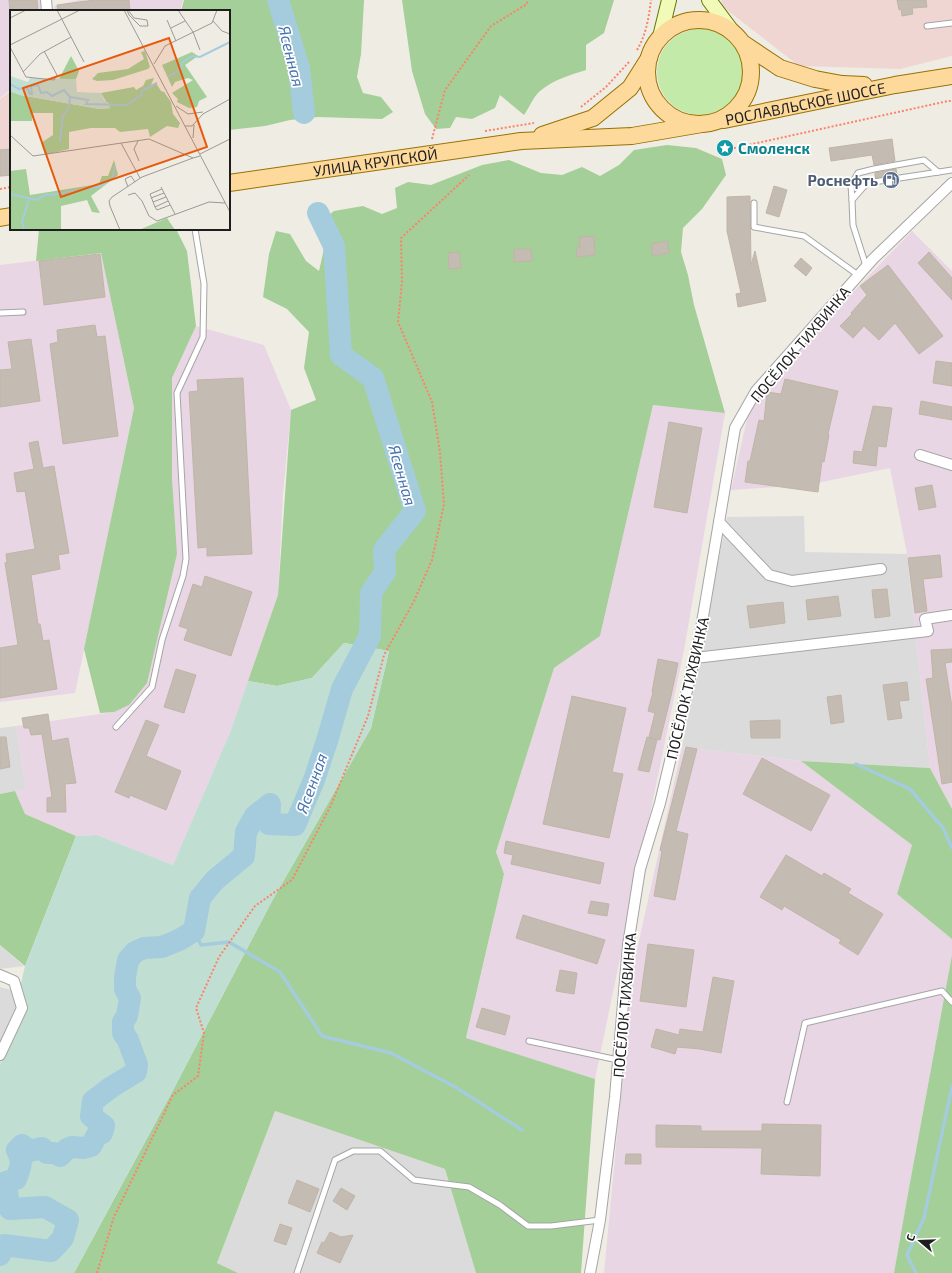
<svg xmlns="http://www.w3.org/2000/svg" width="952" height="1273" viewBox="0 0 952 1273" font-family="'Exo 2',sans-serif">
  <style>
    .residential { fill: #dcdbdb }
    .commercial { fill: #f0d6d3 }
    .industrial { fill: #e8d6e4 }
    .grass { fill: #c4eaa9 }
    .forest { fill: #a4cf98 }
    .wetland { fill: #c1ded2 }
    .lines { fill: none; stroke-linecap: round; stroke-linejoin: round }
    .stream { stroke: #a4ccdd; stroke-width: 3.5 }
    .river { stroke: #a4ccdd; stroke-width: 22 }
    .building { fill: #c4bcb3; stroke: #c1b4a6 }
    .lane-casing { stroke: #a5a5a5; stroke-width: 7 }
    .street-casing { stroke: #a5a5a5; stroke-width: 12 }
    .secondary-casing { stroke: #627704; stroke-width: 16 }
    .primary-casing { stroke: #987100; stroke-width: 18 }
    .path { stroke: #fb8369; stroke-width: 2; stroke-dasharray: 2 2; stroke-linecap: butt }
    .lane { stroke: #fff; stroke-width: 5 }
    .street { stroke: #fff; stroke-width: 10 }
    .secondary { stroke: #f2fab7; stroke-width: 14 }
    .primary { stroke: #fdda9c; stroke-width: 16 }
    .labels { text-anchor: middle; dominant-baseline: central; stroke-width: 3.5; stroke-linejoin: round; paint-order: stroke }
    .street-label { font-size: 15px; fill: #1e1e1e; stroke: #fff }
    .culture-label { font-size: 15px; font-weight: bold; fill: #0d838f; stroke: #fff; text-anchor: start }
    .service-label { font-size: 15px; font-weight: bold; fill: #4e5e75; stroke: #fff; text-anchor: end }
    .water-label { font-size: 16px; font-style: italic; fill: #4975af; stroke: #fff }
    .inset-river { fill: none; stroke: #a4ccdd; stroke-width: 2 }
    .inset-road { fill: none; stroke: #9b9a95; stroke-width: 1 }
    .view { fill: #e8590c; fill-opacity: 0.15; stroke: #e8590c; stroke-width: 2 }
    .inset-edge { fill: none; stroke: #1e1e1e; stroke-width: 2 }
  </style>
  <rect width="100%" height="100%" fill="#efece4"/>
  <g class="residential">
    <polygon points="804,516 805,552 907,554 930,768 801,761 682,747 727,517"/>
    <polygon points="16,726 26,789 0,794 0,728"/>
    <polygon points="0,945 24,966 0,969"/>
    <polygon points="0,987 19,992 13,1039 0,1065"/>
    <polygon points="275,1111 445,1169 476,1273 238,1273 217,1263"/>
  </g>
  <g class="commercial">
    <polygon points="721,0 952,0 952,56 900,69 799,66 723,7"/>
    <polygon points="11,91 11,176 0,177 0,99"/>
  </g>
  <g class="industrial">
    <polygon points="0,0 40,0 41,11 11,11 11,89 0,98"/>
    <polygon points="79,0 183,0 180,11 55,11 54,6"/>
    <polygon points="912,231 952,271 952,809 930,768 907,554 890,468 807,485 731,490 752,397"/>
    <polygon points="101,253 134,408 75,693 0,702 0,265"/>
    <polygon points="196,326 264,345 291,410 283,494 278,595 231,730 173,865 97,835 76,836 25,814 15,791 26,789 16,726 114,712 166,600 177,554 172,478 172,378"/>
    <polygon points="653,405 725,413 684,650 595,1079 466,1039 504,874 496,852 554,668 600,636"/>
    <polygon points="682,747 801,761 912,845 897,894 952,939 952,955 907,1199 894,1273 604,1273 633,968"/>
  </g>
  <circle class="grass" cx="700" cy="72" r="43"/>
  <g class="forest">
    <polygon points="184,0 364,0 361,54 357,77 363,93 381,97 393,112 382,119 318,117 290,120 265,126 229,130 229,11 181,11"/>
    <path d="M402,0H614L604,33L586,45V70C570,75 553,80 540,91C533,97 529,108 524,115L500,95L495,108L472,119L456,117L450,128L436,129L425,114L412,71Z"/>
    <polygon points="667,145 696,148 722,159 726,175 702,209 683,228 681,252 688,275 694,305 725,413 653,405 600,636 554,668 496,852 504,874 466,1038 595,1079 581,1273 476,1273 445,1169 275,1111 217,1263 238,1273 74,1273 171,1094 272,901 371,728 389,651 344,643 312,678 277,686 248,681 278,595 291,410 316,400 304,368 309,332 287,309 263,297 269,254 276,231 290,234 306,261 319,271 324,249 316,225 334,211 363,206 382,214 397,208 395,188 408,182 431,185 482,165 509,160 541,173 562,175 582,167 600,176 619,165 634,150"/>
    <polygon points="39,229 176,229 187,251 196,326 172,378 172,478 177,554 147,683 129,705 114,712 100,713 84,649 134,408 101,253 36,261"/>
    <polygon points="801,761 930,768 952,809 952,939 897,894 912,845"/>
    <polygon points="15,791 25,814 76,836 25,966 0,945 0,794"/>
    <polygon points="952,955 952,1273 894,1273 907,1199"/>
  </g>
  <polygon class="wetland" points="344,643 389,651 371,728 272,901 171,1094 74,1273 0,1273 0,1065 13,1039 19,992 25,966 76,836 97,835 173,865 231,730 248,681 277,686 312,678"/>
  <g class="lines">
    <g class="stream">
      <polyline points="856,764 910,789 943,828 952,848"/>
      <polyline points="194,931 201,945 229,942 280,972 322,1036 391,1053 457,1088 522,1130"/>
      <polyline points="916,1273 907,1255 924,1218 952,1086"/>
    </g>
    <g class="river">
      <polyline points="278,0 299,68 304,113"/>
      <path d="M0,1255L4,1245L51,1251L63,1238L68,1220L45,1207L10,1209L5,1203L8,1200L6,1182L16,1179C21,1166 23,1162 17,1150L22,1145L30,1151L42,1148L47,1153H54L60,1156L67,1149L72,1147L84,1148L91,1146L97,1135L102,1133L104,1126L91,1116L93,1101L110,1088L136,1072L137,1065L128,1040L123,1033V1022L127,1016L130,998L125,989V977L128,960L135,952L144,948L162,947L179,940L194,931L200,898L215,880L244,856L246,832L255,816L270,804L269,824L295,825L314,780L327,741L342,689L370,636L371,593L385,572L384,550L415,511L373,378L341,355L334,246L318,213"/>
    </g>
  </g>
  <g class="building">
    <polygon points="9,0 37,0 38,11 10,11"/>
    <polygon points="95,0 129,0 130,11 58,11 57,5"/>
    <polygon points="897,0 926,0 927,7 912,8 913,14 902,16 901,9 899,10"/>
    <polygon points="892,139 895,161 874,165 872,155 831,161 829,148"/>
    <polygon points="11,149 11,175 0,176 0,150"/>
    <polygon points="896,169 897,174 875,178 875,173"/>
    <polygon points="774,186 787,190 779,217 766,213"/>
    <polygon points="750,196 751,265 755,251 766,301 738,307 736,294 741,293 727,231 727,197"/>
    <polygon points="594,236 595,255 577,257 576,248 580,248 579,237"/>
    <polygon points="667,241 669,253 653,256 651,244"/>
    <polygon points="514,249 531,249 532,261 514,262"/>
    <polygon points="459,252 461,268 449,269 448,253"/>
    <polygon points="929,252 952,278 952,300 918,263"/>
    <polygon points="100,254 105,297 44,305 39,261"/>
    <polygon points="801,258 812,268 806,276 794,266"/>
    <polygon points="888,265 943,336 919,354 895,323 879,340 864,326 853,338 840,326 852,314 851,313 867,295 860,286"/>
    <polygon points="95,325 97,337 105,336 118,436 63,444 50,344 58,342 57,330"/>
    <polygon points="31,339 40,401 0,407 0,370 12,369 8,342"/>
    <polygon points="936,361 952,363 952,386 933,383"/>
    <polygon points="243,378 252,554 207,556 207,547 198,548 189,392 198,391 197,380"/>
    <polygon points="785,379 838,391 828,434 829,435 824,462 822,461 818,492 745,482 748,461 750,461 759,420 764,421 767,392 781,394"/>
    <polygon points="921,401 952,407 952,420 919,414"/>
    <polygon points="873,406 892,408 886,447 878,446 876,466 853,463 854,451 862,452"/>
    <polygon points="669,422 702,428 687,513 654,507"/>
    <polygon points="38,441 43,468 54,466 69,553 58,555 60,569 31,575 38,624 40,624 43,641 49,640 57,689 0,698 0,648 18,645 5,563 7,562 6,554 35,549 25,491 17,492 14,473 34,469 29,443"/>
    <polygon points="932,485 936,507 919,510 915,488"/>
    <polygon points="940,555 942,577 923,579 927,611 915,613 908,558"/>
    <polygon points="205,576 252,592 231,656 184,640 188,629 179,626 193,584 202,587"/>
    <polygon points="887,589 890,616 875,618 872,590"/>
    <polygon points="838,596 841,616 808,620 806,600"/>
    <polygon points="783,602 785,623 750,628 747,606"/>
    <polygon points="952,649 952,662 945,663 952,707 952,782 942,784 926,679 933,678 931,650"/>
    <polygon points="658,659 678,663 671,696 660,740 649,737 655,713 648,711 653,692 652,692"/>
    <polygon points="176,669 196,675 184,713 164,707"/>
    <polygon points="907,682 909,700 899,701 902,718 888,720 883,685"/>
    <polygon points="841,695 844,722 831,724 827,697"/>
    <polygon points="572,696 626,708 612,772 623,774 609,838 543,824"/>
    <polygon points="48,714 52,741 68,738 76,783 65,784 66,812 47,812 47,798 52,797 42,734 31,735 29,728 24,728 22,718"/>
    <polygon points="146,720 159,725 146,756 181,771 166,810 130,795 129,798 115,792"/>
    <polygon points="780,720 780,738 751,738 750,721"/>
    <polygon points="0,737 6,737 10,767 0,769"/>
    <polygon points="647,737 657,740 649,772 638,770"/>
    <polygon points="686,747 697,749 676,831 688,834 675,900 654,896 662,851 660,850"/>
    <polygon points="762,758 830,795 811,831 743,794"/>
    <polygon points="506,841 604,863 600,884 511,864 513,855 504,853"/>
    <polygon points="786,855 822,876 824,873 851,889 848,893 883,914 858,955 839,943 841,940 784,906 782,910 760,897"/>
    <polygon points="591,901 609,904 607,916 588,913"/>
    <polygon points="523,915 605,940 597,964 516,938"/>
    <polygon points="648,944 694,950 686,1007 640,1001"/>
    <polygon points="560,970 577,973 574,994 556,991"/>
    <polygon points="713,977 734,981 721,1053 700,1049 677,1047 675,1054 651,1047 656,1029 679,1035 680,1029 703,1032"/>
    <polygon points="482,1008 510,1016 505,1035 476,1027"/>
    <polygon points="762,1124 821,1125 820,1176 761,1174 762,1148 656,1147 656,1125 701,1126 701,1131 762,1131"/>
    <polygon points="626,1154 641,1154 641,1164 625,1164"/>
    <polygon points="297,1180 319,1189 310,1212 288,1203"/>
    <polygon points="341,1188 355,1196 347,1210 333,1201"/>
    <polygon points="280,1224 292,1228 286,1245 274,1241"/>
    <polygon points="330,1232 341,1237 353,1235 340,1263 317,1253 322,1242 324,1243"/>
  </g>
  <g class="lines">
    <defs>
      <g id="lane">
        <polyline points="927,26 952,23"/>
        <polyline points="852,200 851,185 858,173 874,169 924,160 938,172"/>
        <polyline points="754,203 754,227 804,236 858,275"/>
        <polyline points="866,266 853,225 852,200 867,183 952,170"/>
        <polyline points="0,313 23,312"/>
        <polyline points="116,727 152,687 162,640 183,576 186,559 177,393 203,337 204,284 195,229"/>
        <polyline points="529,1041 618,1060"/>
        <polyline points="787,1102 805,1023 942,991 952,1002"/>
        <polyline points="297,1273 335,1160 353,1151 380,1151 414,1180 469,1187 500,1205 528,1226 551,1226 600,1220"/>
      </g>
      <g id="street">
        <polyline points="46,0 47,11"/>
        <polyline points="920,455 952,465"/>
        <polyline points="719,522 769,575 792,581 881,569"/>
        <polyline points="695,658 928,631 925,619 952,615"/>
        <polyline points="0,975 14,981 22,1008 0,1055"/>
        <polyline points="590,1273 600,1220 615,1097 628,945 640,869 660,803 699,640 735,428 756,391 873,259 952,183"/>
      </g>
      <g id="secondary">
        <polyline points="709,0 732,31"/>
        <polyline points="660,37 669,0"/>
      </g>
      <g id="primary">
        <circle cx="699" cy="72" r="52"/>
        <polyline points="744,44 780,68 815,79 842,84 864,85"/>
        <path id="s1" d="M724,120L895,85L952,76"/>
        <polyline points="542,135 593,118 630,88 649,58"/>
        <path id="s2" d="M229,183L521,141L632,136L702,124"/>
        <polyline points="0,218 11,216"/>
      </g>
    </defs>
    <use href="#lane" class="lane-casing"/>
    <use href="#street" class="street-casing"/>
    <use href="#secondary" class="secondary-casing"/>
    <use href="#primary" class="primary-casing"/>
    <g class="path">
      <path d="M637,50C646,35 649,17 651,0"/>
      <polyline points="581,107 606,87 629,62"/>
      <polyline points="485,131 534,123"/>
      <polyline points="432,139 445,90 491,26 527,4 527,0"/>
      <polyline points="730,149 948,101 952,101"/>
      <polyline points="0,189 11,187"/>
      <polyline points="97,1273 114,1217 173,1095 198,1076 204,1033 196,1008 219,957 255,906 292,880 331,805 368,716 384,655 414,601 432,560 444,504 440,452 432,402 398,322 402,282 401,238 469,175"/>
    </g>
    <use href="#lane" class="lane"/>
    <use href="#street" class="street"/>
    <use href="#secondary" class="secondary"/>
    <use href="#primary" class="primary"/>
  </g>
  <defs>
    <symbol id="sight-disc" viewBox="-11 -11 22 22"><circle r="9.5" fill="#0f9aa8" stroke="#fff"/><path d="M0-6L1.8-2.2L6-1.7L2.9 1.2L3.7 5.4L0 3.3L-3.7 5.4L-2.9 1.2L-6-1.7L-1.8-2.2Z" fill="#fff"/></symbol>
    <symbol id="fuel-disc" viewBox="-11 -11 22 22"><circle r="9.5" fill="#5c6f8a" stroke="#fff"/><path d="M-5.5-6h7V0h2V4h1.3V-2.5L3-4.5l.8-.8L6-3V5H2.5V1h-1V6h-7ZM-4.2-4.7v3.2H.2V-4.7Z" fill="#fff"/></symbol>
  </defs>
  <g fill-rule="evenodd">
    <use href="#sight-disc" x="715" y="138" width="20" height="20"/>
    <use href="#fuel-disc" x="881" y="170" width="20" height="20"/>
  </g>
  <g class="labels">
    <g class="street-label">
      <text stroke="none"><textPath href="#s1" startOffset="83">РОСЛАВЛЬСКОЕ ШОССЕ</textPath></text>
      <text stroke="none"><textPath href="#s2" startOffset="148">УЛИЦА КРУПСКОЙ</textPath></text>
      <text transform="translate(800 344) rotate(-50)">ПОСЁЛОК ТИХВИНКА</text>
      <text transform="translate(687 688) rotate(-77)">ПОСЁЛОК ТИХВИНКА</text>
      <text transform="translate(624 1005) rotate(-85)">ПОСЁЛОК ТИХВИНКА</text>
    </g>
    <g class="culture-label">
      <text x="738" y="148">Смоленск</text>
    </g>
    <g class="service-label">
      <text x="878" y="180">Роснефть</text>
    </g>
    <g class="water-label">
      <text transform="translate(292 56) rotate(76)">Ясенная</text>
      <text transform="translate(403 475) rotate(74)">Ясенная</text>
      <text transform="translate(311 783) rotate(-70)">Ясенная</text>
    </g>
  </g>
  <g transform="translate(10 10)">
    <rect width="220" height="220" fill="#efece4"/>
    <path d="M135,41L140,57L138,59L103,70L87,71L82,69L88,63L118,59L134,49L131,42ZM182,42L188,46L175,55L197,87L189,91L187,97L179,98L167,92L168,89L162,83L183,70L178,68L165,72L162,77L152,55ZM61,46L69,61L66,69H49ZM144,68L141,75L146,73L151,81L154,82L161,92L163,104L170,113L168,118L157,116L140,127L138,119L110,122L105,118H81L59,122V139L35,145L31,133L43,125V103H23L22,111H0V81L10,85L90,99L100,98L91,83L124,77L126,80L133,76L136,70ZM104,150L108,165L81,186L90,203L82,202L77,190L51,196V220H0V161L16,159L20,185L89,174L92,166H98ZM157,208L165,220H129Z" fill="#a4cf98"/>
    <path d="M0,66L18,72L20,68L66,69L67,82L91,83L94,90L99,93L100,98L90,99L10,85L0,81Z" fill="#c1ded2"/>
    <path class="inset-river" d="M158,67L171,59L172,53L182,46L190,47L220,32M0,74L9,79L17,77L20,84H22L21,76L28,75L31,83L37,82L42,86L54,80L60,87L78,90L76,94L117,95L131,85L132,81L147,73M50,132L53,106L59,98L60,87M0,184L26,190L37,184L41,185L91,176L102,169L105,156M14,220L12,211L19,190"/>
    <path class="inset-road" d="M47,0L74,52M114,0L220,202M117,0L119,5L130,16H138L137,10L124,8L118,0M168,0L183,22L190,40M0,8L16,0M157,10L166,31M203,11L212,21L220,24M161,18L175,11M0,35L70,0M0,37L16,67L44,70L47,65L34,41M144,54L155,36L202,13L207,0M13,62L30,44L61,27M166,96L178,104L193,102M175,116H182L193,104L220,89M0,125L23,146L139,129L183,148L190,146M183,128L184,115M128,131L124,139L129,151M111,133L130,168M190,144L220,129M118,177L115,169L121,166L125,172M151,177L165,204M152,179L140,184L145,197L147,200L160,195M118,185L125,183L132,191L139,206L147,211L199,192L215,193M141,188L154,183M143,192L156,187M145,197L158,191M110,220L100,196L99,191L102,187L132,167L183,148"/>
    <path class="view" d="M159,28L197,137L51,187L13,78Z"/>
    <rect width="220" height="220" class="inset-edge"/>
  </g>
  <g transform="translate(920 1241) rotate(289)" stroke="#ffffff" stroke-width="3" paint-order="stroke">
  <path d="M0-3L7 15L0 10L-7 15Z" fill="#1e1e1e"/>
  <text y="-6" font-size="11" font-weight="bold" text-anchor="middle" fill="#1e1e1e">С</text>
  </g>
</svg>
